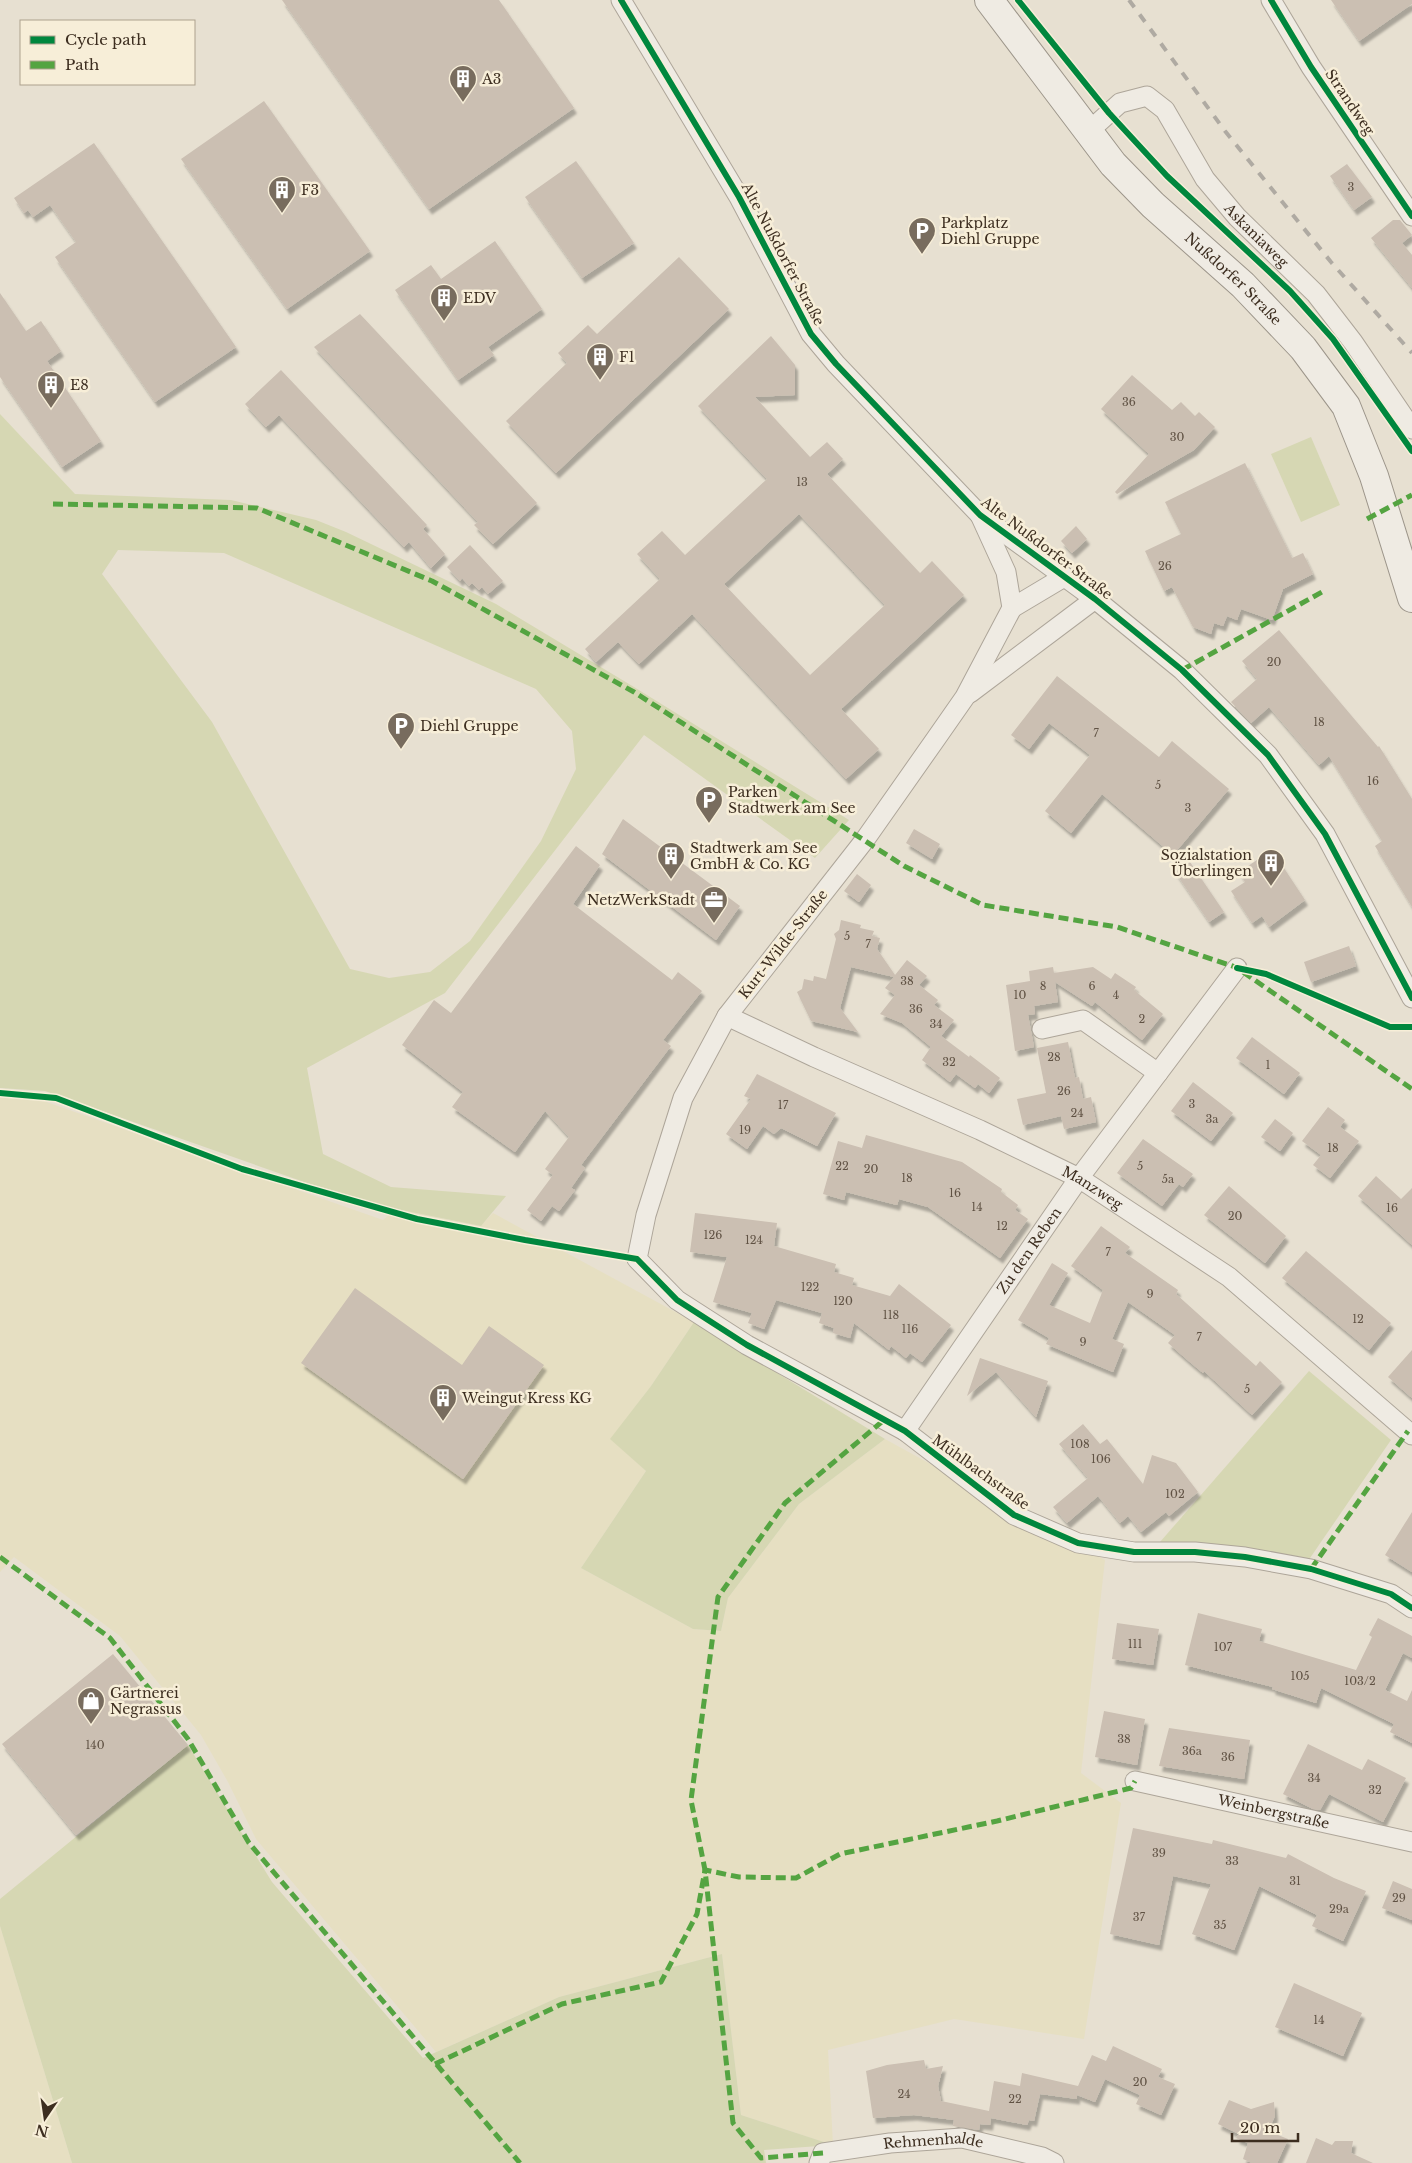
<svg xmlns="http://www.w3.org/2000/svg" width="1412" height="2163" viewBox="0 0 1412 2163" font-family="'Libre Baskerville',serif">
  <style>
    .farmland { fill: #e6dfc2 }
    .green { fill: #d6d7b3; fill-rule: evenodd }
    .building { fill: #cbbfb2; fill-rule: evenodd; filter: url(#shadow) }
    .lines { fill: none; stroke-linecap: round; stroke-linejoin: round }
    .street-casing { stroke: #ada599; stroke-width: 21 }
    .secondary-casing { stroke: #9c958a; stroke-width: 30 }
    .street { stroke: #efebe3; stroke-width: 19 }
    .secondary { stroke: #efebe3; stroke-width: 28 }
    .rail { stroke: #afaaa2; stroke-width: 4; stroke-dasharray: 9 9; stroke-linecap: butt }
    .quiet { stroke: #54a441; stroke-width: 5; stroke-dasharray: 10 5; stroke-linecap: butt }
    .cycleway-casing { stroke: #f7eed8; stroke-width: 9 }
    .cycleway { stroke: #00873e; stroke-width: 6 }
    .labels { text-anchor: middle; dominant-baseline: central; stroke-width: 5; stroke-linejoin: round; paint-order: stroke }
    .number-label { font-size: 11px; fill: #605244 }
    .poi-label { font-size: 14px; fill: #3d2e20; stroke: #f7eed8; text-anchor: start }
    .street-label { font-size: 14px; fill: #3d2e20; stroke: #f7eed8 }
  </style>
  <defs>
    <filter id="shadow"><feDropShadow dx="3" dy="5.5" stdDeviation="1" flood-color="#0004"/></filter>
  </defs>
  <rect width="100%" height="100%" fill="#e7e0d1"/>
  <g class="farmland">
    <polygon points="0,1094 35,1098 383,1220 396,1209 480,1226 493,1213 694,1322 651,1386 611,1439 646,1471 581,1568 693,1629 721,1631 728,1598 799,1504 885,1439 1105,1560 1081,1773 1121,1803 1084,2039 954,2019 828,2050 833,2145 741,2115 722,1954 559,1997 436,2052 256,1839 228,1782 201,1735 120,1636 14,1557 0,1572"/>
    <polygon points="0,1926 72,2163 0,2163"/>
  </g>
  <g class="green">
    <path d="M0,414L75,494L231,500L316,520L346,532L496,604L634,687L849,820L815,858L644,735L445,993L307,1068L323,1154L391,1187L506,1196L481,1226L396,1209L307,1183L45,1091L0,1088ZM118,550L224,553L536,689L572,731L576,769L541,841L470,941L430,972L389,978L350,969L212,722L102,574Z"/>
    <polygon points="1311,437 1340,505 1301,522 1271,454"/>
    <polygon points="694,1322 885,1439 799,1504 728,1598 721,1631 693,1629 581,1568 646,1471 610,1439 651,1386"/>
    <polygon points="1309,1371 1391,1440 1308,1561 1160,1542"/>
    <polygon points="188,1745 272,1882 423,2058 559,1997 722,1954 741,2115 833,2145 764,2150 766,2163 72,2163 0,1926 0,1899"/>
  </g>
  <g class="building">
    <polygon points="282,0 499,0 574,108 429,209"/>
    <polygon points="1331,0 1412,0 1412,4 1359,41"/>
    <polygon points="264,101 370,251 287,309 181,159"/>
    <polygon points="94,143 236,347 155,402 55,257 76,242 50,205 33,217 28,210 24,213 14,198"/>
    <polygon points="576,161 634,243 582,278 525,197"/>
    <polygon points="1347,164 1372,197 1354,210 1330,176"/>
    <polygon points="1393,220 1400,220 1412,235 1402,243 1412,255 1412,288 1371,238"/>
    <polygon points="495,241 542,309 488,347 494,355 458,380 395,290 431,265 441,279"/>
    <polygon points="679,257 729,309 556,473 506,421 567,363 558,353 588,325 597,334"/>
    <polygon points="0,293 26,331 41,321 61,351 47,361 101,441 62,467 0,377"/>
    <polygon points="360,314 537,503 493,544 474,525 478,522 314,347"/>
    <path d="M771,336L795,365V395L755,397L810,457L827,442L843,459L827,474L920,573L932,561L964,595L841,709L879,749L846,779L692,614L639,664L618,642L596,662L585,649L660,579L637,554L662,531L685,555L767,479L698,406ZM799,514L885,605L810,675L724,584Z"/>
    <polygon points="281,370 427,525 423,529 445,554 431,568 409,542 404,547 279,415 266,427 245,404"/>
    <polygon points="1132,375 1172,410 1181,402 1195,416 1199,412 1215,427 1194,450 1117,494 1115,492 1149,454 1101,409"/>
    <polygon points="1245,463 1292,558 1303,553 1313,574 1283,589 1272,620 1241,609 1237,620 1227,616 1223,626 1214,623 1211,634 1193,627 1172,587 1164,591 1145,551 1181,534 1165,502"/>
    <polygon points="1076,526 1087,539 1072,553 1061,541"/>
    <polygon points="470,545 503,581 488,594 482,587 479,590 472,583 469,586 462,578 460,581 447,567"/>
    <polygon points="1279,630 1378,747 1379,746 1412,799 1412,907 1375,846 1382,841 1329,756 1319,765 1269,707 1251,723 1231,702 1257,679 1242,661"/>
    <polygon points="1057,676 1159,757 1172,741 1229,789 1173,855 1102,794 1071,833 1045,811 1090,755 1049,723 1029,749 1011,735"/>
    <polygon points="623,819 740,906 716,940 602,854"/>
    <polygon points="914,829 940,844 932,859 906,843"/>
    <polygon points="576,846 600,865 573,904 672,980 678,972 702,991 663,1040 671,1046 581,1165 585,1168 571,1188 575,1190 559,1211 552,1206 541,1221 527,1210 553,1175 545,1169 569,1137 545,1111 515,1152 452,1107 463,1092 402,1045 434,1000 451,1013"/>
    <polygon points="1272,850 1305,900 1269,927 1262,916 1252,923 1231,891 1245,882 1239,872"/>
    <polygon points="1190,862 1224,912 1209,922 1175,872"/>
    <polygon points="857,874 871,885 859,902 844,891"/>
    <polygon points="841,920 861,925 860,928 874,931 872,936 880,938 877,949 895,975 907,960 927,976 919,985 938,1000 934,1005 954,1020 941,1036 969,1057 970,1055 1000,1078 989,1093 978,1084 975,1088 956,1074 950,1082 922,1060 931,1047 902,1023 880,1014 895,995 885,988 894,977 851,967 840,1008 858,1032 811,1021 797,992 802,989 804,979 813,981 814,976 826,979 836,939 834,934 839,930"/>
    <polygon points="1349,946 1356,966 1311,982 1304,962"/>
    <polygon points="1053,967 1054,973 1093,967 1111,979 1115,973 1136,987 1134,990 1163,1014 1142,1040 1095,1002 1092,1006 1055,982 1058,1002 1034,1006 1035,1014 1028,1015 1034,1047 1015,1051 1006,985 1030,981 1029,971"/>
    <polygon points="1252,1037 1300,1073 1284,1094 1236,1058"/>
    <polygon points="1068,1042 1075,1078 1079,1077 1083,1099 1091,1097 1096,1122 1064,1129 1061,1116 1023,1125 1017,1099 1046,1093 1037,1048"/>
    <polygon points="757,1074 836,1113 817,1146 781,1128 774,1134 763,1126 747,1149 726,1134 751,1099 744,1096"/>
    <polygon points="1193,1082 1233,1113 1211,1141 1171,1111"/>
    <polygon points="1328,1107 1345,1120 1340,1127 1359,1141 1330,1178 1313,1165 1321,1155 1302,1141"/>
    <polygon points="1275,1119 1293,1133 1280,1151 1261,1137"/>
    <polygon points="866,1135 962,1162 1002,1189 1001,1192 1018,1205 1015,1210 1028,1219 1000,1258 928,1207 899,1199 897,1205 846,1192 844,1200 823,1194 838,1141 862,1148"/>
    <polygon points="1143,1139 1193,1174 1183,1187 1179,1184 1162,1206 1117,1173"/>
    <polygon points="1376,1176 1401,1199 1412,1188 1412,1245 1358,1196"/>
    <polygon points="1229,1186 1286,1236 1265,1263 1204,1215"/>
    <polygon points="695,1213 777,1223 774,1246 836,1264 834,1272 854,1278 852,1285 890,1296 899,1284 951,1325 922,1362 910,1353 906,1358 891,1346 889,1350 854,1323 850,1338 833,1333 834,1328 819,1323 822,1313 776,1300 764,1329 748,1323 752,1313 713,1302 727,1257 690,1252"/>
    <polygon points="1101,1226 1130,1247 1125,1253 1178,1290 1176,1294 1256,1366 1260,1361 1282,1382 1252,1415 1204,1371 1203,1373 1191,1363 1168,1343 1175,1335 1128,1302 1112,1339 1124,1344 1113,1372 1046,1344 1049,1338 1018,1320 1052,1263 1068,1273 1049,1305 1090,1323 1103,1290 1071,1266"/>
    <polygon points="1306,1251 1391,1323 1369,1350 1282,1278"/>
    <polygon points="355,1288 462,1365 489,1326 544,1365 463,1479 301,1363"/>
    <polygon points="1412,1350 1412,1398 1388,1377"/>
    <polygon points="980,1358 1048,1381 1036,1417 996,1372 967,1396"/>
    <polygon points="1083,1424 1100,1444 1107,1439 1143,1484 1152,1455 1176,1463 1198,1492 1169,1516 1166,1512 1141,1532 1128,1516 1120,1523 1098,1496 1067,1523 1053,1507 1088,1478 1059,1444"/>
    <polygon points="1412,1512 1412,1572 1385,1555"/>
    <polygon points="1198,1613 1262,1629 1259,1641 1356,1670 1372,1637 1369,1635 1378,1618 1412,1636 1412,1658 1403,1653 1385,1690 1407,1701 1412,1690 1412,1743 1390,1732 1394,1724 1321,1688 1316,1703 1272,1689 1273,1687 1185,1665"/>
    <polygon points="1117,1623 1159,1629 1153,1665 1112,1659"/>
    <polygon points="113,1654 188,1745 76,1835 2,1744"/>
    <polygon points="1104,1711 1145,1719 1137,1765 1095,1757"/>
    <polygon points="1169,1728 1250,1740 1244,1779 1159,1766"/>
    <polygon points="1308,1744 1362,1770 1368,1759 1406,1778 1383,1822 1329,1794 1320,1810 1313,1809 1283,1794"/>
    <polygon points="1133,1828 1212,1844 1213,1840 1286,1858 1288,1854 1334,1878 1366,1891 1343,1941 1312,1926 1317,1915 1259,1886 1234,1950 1192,1934 1211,1884 1173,1876 1159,1945 1110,1934"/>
    <polygon points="1393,1881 1412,1889 1412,1920 1382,1908"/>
    <polygon points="1294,1983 1362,2013 1343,2056 1275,2027"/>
    <polygon points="1113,2046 1162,2069 1158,2077 1175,2084 1161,2115 1136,2104 1140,2095 1105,2079 1095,2102 1077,2095 1077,2099 1040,2094 1034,2121 1029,2120 1027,2125 991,2118 990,2125 980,2124 979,2130 953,2126 954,2120 914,2115 873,2118 866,2071 887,2065 924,2060 926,2069 943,2066 938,2086 941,2101 989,2111 994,2081 1020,2086 1022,2073 1078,2086 1092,2055 1106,2061"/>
    <polygon points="1229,2100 1251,2109 1274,2102 1275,2116 1268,2131 1288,2139 1277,2163 1252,2163 1243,2159 1248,2143 1236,2138 1239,2134 1218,2124"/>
    <polygon points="1316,2138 1332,2145 1335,2141 1353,2141 1351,2153 1373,2163 1306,2163"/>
  </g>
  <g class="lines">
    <defs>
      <g id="street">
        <polyline points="621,0 739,197 811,334 836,364 980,515 1095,599 1182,670 1268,755 1325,834 1412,998"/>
        <polyline points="1271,0 1311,67 1412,216"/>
        <path id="s1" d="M1088,132L1120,103L1147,96L1165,110L1205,179L1237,217L1316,294L1353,342L1412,429"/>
        <polyline points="980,515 1006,572 1012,608 965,697 935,740 864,841 727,1016 683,1098 646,1215 637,1259 677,1300 747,1345 905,1431 1014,1515 1078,1543 1134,1552 1195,1552 1245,1557 1311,1569 1391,1594 1412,1608"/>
        <polyline points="1012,608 1064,577"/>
        <polyline points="970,693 1095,599"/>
        <path id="s2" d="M727,1016L814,1057L980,1130L1079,1178L1229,1277L1412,1435"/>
        <polyline points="1042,1029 1083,1020 1158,1073"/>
        <path id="s3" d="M905,1431L1079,1178L1237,968"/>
        <path id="s4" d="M1135,1781L1412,1842"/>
        <path id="s5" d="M819,2163L823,2153L890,2143L962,2138L1042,2157L1054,2163"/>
      </g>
      <g id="secondary">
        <path id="s6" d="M989,0L1113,164L1153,205L1243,285L1303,348L1346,406L1374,476L1412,598"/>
      </g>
    </defs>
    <use href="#street" class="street-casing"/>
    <use href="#secondary" class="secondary-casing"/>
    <use href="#street" class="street"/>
    <use href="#secondary" class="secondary"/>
    <polyline class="rail" points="1129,0 1225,131 1331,262 1412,353"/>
    <g class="quiet">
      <polyline points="53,504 257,508 432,581 634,692 904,866 983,905 1117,927 1241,969"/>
      <polyline points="1367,519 1412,495"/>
      <polyline points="1182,670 1322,592"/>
      <polyline points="1243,972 1412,1089"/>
      <polyline points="0,1557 110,1638 188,1739 249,1843 520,2163"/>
      <polyline points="1311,1569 1408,1431"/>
      <polyline points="435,2064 562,2004 661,1982 697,1914 705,1870 739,1877 796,1878 840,1854 997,1821 1131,1788 1135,1781"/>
      <polyline points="823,2153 761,2158 733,2123 705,1870 691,1800 718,1597 785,1503 884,1420"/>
    </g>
    <defs>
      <g id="cycleway">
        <polyline points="621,0 739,197 811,334 836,364 980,515 1095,599 1182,670 1268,755 1325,834 1412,998"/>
        <polyline points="1018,0 1109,113 1167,176 1290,291 1333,339 1412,451"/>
        <polyline points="1271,0 1311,67 1412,216"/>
        <polyline points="1237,968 1266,974 1390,1027 1412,1027"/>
        <polyline points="0,1093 56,1098 242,1169 417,1219 525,1240 637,1259 677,1300 747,1345 905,1431 1014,1515 1078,1543 1134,1552 1195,1552 1245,1557 1311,1569 1391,1594 1412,1608"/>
      </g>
    </defs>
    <use href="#cycleway" class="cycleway-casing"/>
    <use href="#cycleway" class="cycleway"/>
  </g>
  <defs>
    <symbol id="building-pin" viewBox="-11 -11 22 30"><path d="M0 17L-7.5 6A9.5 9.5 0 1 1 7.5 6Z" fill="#786c5e" stroke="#f7eed8"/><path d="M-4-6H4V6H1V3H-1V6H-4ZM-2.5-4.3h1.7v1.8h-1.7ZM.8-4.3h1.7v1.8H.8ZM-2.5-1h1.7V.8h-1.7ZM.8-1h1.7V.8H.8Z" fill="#fff"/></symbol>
    <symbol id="parking-pin" viewBox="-11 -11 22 30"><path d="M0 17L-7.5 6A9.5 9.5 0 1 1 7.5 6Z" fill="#786c5e" stroke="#f7eed8"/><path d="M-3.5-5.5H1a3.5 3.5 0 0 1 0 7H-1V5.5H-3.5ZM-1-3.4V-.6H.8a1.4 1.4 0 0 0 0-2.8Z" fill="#fff"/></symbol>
    <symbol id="office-pin" viewBox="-11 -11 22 30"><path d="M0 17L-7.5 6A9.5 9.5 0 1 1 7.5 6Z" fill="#786c5e" stroke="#f7eed8"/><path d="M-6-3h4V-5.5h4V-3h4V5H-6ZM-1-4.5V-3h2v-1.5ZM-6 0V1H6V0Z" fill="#fff"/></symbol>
    <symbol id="shop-pin" viewBox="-11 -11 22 30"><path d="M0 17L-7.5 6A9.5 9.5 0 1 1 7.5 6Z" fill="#786c5e" stroke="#f7eed8"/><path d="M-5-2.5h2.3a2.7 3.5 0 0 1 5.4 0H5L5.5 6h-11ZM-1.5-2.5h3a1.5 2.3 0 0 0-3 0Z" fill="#fff"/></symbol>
  </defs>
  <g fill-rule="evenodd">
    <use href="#building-pin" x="447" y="63" width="32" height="43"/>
    <use href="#building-pin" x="266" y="174" width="32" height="43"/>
    <use href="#parking-pin" x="906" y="215" width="32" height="43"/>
    <use href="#building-pin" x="428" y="282" width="32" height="43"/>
    <use href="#building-pin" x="584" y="341" width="32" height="43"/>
    <use href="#building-pin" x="35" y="369" width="32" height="43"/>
    <use href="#parking-pin" x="385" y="710" width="32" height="43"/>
    <use href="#parking-pin" x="693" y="784" width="32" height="43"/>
    <use href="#building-pin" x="655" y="840" width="32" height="43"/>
    <use href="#building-pin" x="1255" y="847" width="32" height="43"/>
    <use href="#office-pin" x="698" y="884" width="32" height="43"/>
    <use href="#building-pin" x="427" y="1382" width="32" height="43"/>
    <use href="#shop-pin" x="75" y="1685" width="32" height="43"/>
  </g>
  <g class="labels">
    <g class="number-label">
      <text x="1351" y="187">3</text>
      <text x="1129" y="402">36</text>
      <text x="1177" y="437">30</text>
      <text x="802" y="482">13</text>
      <text x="1165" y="566">26</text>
      <text x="1274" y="662">20</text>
      <text x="1319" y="722">18</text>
      <text x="1096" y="733">7</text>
      <text x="1373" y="781">16</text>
      <text x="1158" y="785">5</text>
      <text x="1188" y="808">3</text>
      <text x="847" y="936">5</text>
      <text x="868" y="944">7</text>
      <text x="907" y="981">38</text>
      <text x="1043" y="986">8</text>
      <text x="1092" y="986">6</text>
      <text x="1020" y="995">10</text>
      <text x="1116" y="995">4</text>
      <text x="916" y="1009">36</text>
      <text x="1142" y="1019">2</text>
      <text x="936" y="1024">34</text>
      <text x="1054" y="1057">28</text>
      <text x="949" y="1062">32</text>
      <text x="1268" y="1065">1</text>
      <text x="1064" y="1091">26</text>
      <text x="1192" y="1104">3</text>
      <text x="783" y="1105">17</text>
      <text x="1077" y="1113">24</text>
      <text x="1212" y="1119">3a</text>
      <text x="745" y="1130">19</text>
      <text x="1333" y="1148">18</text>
      <text x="842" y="1166">22</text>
      <text x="1140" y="1166">5</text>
      <text x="871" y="1169">20</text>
      <text x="907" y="1178">18</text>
      <text x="1168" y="1179">5a</text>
      <text x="955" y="1193">16</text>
      <text x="977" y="1207">14</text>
      <text x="1392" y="1208">16</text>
      <text x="1235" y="1216">20</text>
      <text x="1002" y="1226">12</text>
      <text x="713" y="1235">126</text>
      <text x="754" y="1240">124</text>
      <text x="1108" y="1252">7</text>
      <text x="810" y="1287">122</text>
      <text x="1150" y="1294">9</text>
      <text x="843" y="1301">120</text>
      <text x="891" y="1315">118</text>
      <text x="1358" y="1319">12</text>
      <text x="910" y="1329">116</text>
      <text x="1199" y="1337">7</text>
      <text x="1083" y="1342">9</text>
      <text x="1247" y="1389">5</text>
      <text x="1080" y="1444">108</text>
      <text x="1101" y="1459">106</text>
      <text x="1175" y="1494">102</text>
      <text x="1135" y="1644">111</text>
      <text x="1223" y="1647">107</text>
      <text x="1300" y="1676">105</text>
      <text x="1360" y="1681">103/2</text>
      <text x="1124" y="1739">38</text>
      <text x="95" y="1745">140</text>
      <text x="1192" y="1751">36a</text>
      <text x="1228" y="1757">36</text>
      <text x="1314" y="1778">34</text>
      <text x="1375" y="1790">32</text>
      <text x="1159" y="1853">39</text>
      <text x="1232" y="1861">33</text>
      <text x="1295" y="1881">31</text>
      <text x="1399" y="1898">29</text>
      <text x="1339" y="1909">29a</text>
      <text x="1139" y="1917">37</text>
      <text x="1220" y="1925">35</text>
      <text x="1319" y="2020">14</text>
      <text x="1140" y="2082">20</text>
      <text x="904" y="2094">24</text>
      <text x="1015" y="2099">22</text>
    </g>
    <g class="poi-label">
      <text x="482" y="79">A3</text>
      <text x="301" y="190">F3</text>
      <text x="941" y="223">Parkplatz<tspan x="941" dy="16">Diehl Gruppe</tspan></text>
      <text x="463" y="298">EDV</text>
      <text x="619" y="357">F1</text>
      <text x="70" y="385">E8</text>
      <text x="420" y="726">Diehl Gruppe</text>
      <text x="728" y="792">Parken<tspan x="728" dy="16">Stadtwerk am See</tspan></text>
      <text x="690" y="848">Stadtwerk am See<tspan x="690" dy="16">GmbH &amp; Co. KG</tspan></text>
      <text x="1252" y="855" text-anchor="end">Sozialstation<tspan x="1252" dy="16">Überlingen</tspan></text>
      <text x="695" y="900" text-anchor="end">NetzWerkStadt</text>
      <text x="462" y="1398">Weingut Kress KG</text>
      <text x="110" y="1693">Gärtnerei<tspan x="110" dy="16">Negrassus</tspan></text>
    </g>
    <g class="street-label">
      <text transform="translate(1350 102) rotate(56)">Strandweg</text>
      <text stroke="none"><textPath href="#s1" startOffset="250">Askaniaweg</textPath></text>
      <text transform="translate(783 254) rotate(62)">Alte Nußdorfer Straße</text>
      <text stroke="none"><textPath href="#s6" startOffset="372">Nußdorfer Straße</textPath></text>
      <text transform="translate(1047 548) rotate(37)">Alte Nußdorfer Straße</text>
      <text transform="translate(783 944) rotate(-52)">Kurt-Wilde-Straße</text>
      <text stroke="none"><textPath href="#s2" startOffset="404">Manzweg</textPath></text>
      <text stroke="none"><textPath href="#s3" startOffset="219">Zu den Reben</textPath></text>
      <text transform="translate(981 1472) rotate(36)">Mühlbachstraße</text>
      <text stroke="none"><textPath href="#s4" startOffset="142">Weinbergstraße</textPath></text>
      <text stroke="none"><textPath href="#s5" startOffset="122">Rehmenhalde</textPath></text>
    </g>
  </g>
  <rect x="20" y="20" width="175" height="65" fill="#f7eed8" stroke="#ada18e"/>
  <rect x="30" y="36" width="25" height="8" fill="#00873e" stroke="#ada18e"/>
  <text x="65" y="45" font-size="15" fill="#3d2e20">Cycle path</text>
  <rect x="30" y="61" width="25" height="8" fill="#54a441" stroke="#ada18e"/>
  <text x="65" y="70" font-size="15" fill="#3d2e20">Path</text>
  <g transform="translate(45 2118) rotate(193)" stroke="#f7eed8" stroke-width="4" paint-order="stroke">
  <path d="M0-4L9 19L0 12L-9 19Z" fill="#3d2e20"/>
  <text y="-8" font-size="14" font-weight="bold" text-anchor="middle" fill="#3d2e20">N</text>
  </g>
  <path d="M1232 2133v8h66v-8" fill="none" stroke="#3d2e20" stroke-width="2.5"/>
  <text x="1240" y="2133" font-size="15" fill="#3d2e20" stroke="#f7eed8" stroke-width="4" paint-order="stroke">20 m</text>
</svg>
